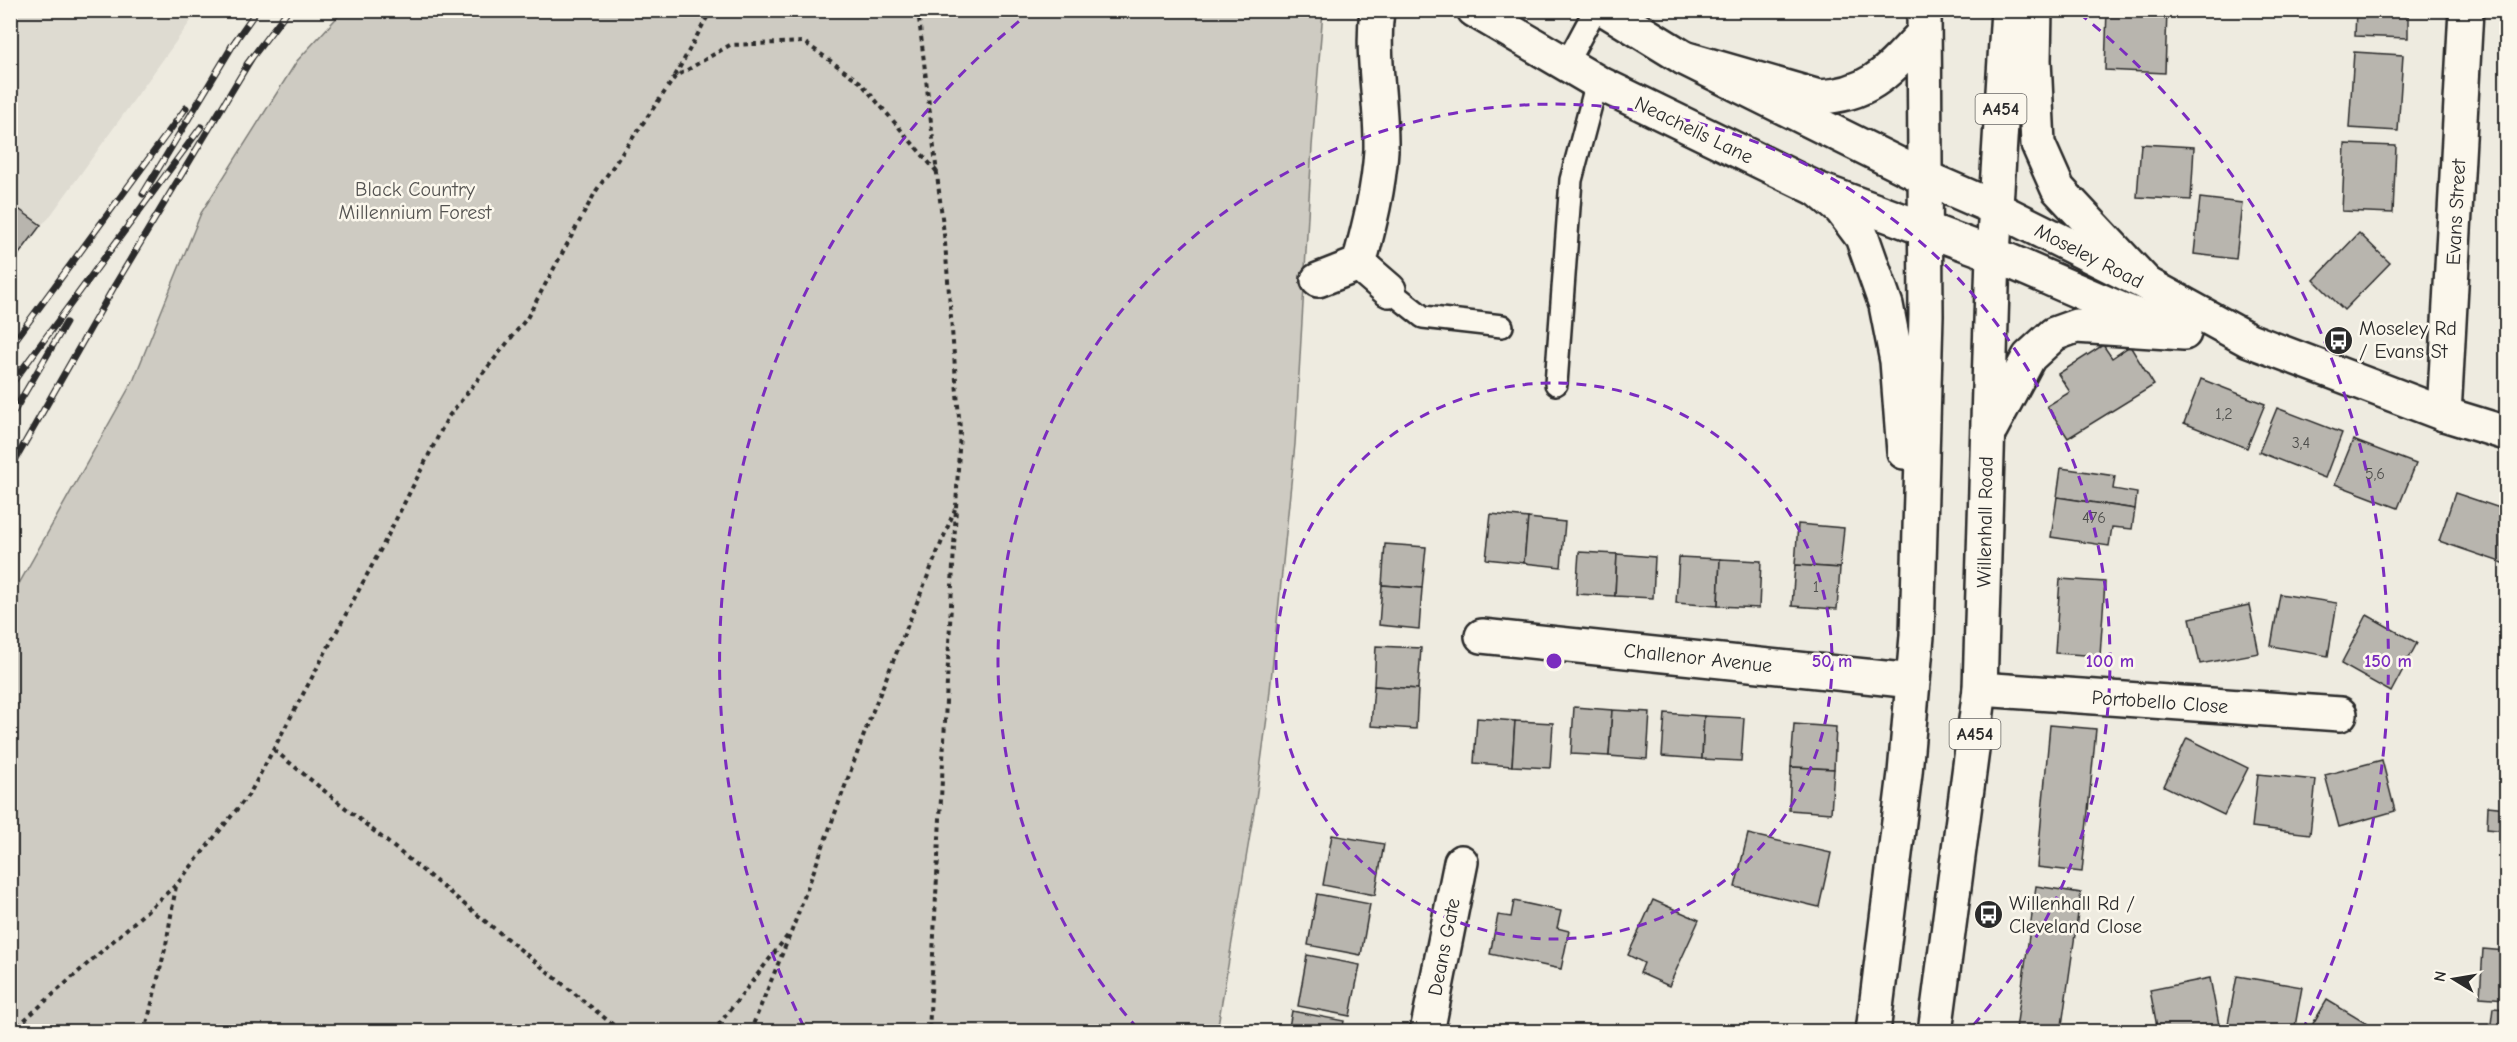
<svg xmlns="http://www.w3.org/2000/svg" width="2517" height="1042" viewBox="0 0 2517 1042" font-family="'Comic Neue',sans-serif">
  <style>
    .built { fill: #dedbd1 }
    .green { fill: #cecbc2; stroke: #7c7b76; stroke-width: 1.5 }
    .building { fill: #b8b5ae; stroke: #2b2b2b; stroke-width: 1.5 }
    .lines { fill: none; stroke-linecap: round; stroke-linejoin: round }
    .lane-casing { stroke: #2b2b2b; stroke-width: 26 }
    .street-casing { stroke: #2b2b2b; stroke-width: 38 }
    .secondary-casing { stroke: #2b2b2b; stroke-width: 38 }
    .highway-casing { stroke: #2b2b2b; stroke-width: 38 }
    .path { stroke: #2b2b2b; stroke-width: 4; stroke-dasharray: 4.5 4.5; stroke-linecap: butt }
    .lane { stroke: #fbf7ec; stroke-width: 21 }
    .street { stroke: #fbf7ec; stroke-width: 33 }
    .secondary { stroke: #fbf7ec; stroke-width: 33 }
    .highway { stroke: #fbf7ec; stroke-width: 33 }
    .rail-casing { stroke: #2b2b2b; stroke-width: 7 }
    .rail { stroke: #fbf7ec; stroke-width: 4.5; stroke-dasharray: 14; stroke-linecap: butt }
    .ring { fill: none; stroke: #7b2cbf; stroke-width: 3; stroke-dasharray: 10 8 }
    .labels { text-anchor: middle; dominant-baseline: central; stroke-width: 5; stroke-linejoin: round; paint-order: stroke }
    .number-label { font-size: 16px; fill: #4e4e4c }
    .shield { fill: #fbf7ec; stroke: #696865; stroke-width: 1.5 }
    .shield-label { font-size: 18px; font-weight: bold; fill: #2b2b2b }
    .street-label { font-size: 20px; fill: #2b2b2b; stroke: #fbf7ec }
    .park-label { font-size: 20px; fill: #545351; stroke: #fbf7ec }
    .poi-label { font-size: 20px; fill: #2b2b2b; stroke: #fbf7ec; text-anchor: start }
    .centre { fill: #7b2cbf; stroke: #fbf7ec; stroke-width: 3 }
    .ring-label { font-size: 18px; text-anchor: middle; font-weight: bold; fill: #7b2cbf; stroke: #fbf7ec; stroke-width: 5; stroke-linejoin: round; paint-order: stroke }
  </style>
  <rect width="100%" height="100%" fill="#eeebe0"/>
  <filter id="ink" filterUnits="userSpaceOnUse"><feTurbulence type="fractalNoise" baseFrequency=".0167" numOctaves="2"/><feDisplacementMap in="SourceGraphic" scale="12" xChannelSelector="R" yChannelSelector="G"/><feConvolveMatrix kernelMatrix="1 2 1 2 8 2 1 2 1" color-interpolation-filters="sRGB"/></filter>
  <g filter="url(#ink)">
    <polygon class="built" points="11,11 198,11 48,219 41,225 11,266"/>
    <polygon class="green" points="343,11 1323,11 1312,146 1295,444 1268,710 1256,799 1217,1031 11,1032 11,598 134,379 201,213 297,61"/>
    <g class="building">
      <polygon points="2107,10 2167,10 2165,73 2105,70"/>
      <polygon points="2356,10 2408,10 2408,38 2355,36"/>
      <polygon points="2354,52 2403,55 2398,131 2349,128"/>
      <polygon points="2141,144 2194,147 2191,200 2137,197"/>
      <polygon points="2345,144 2396,146 2393,213 2342,211"/>
      <polygon points="2200,198 2242,203 2236,259 2194,254"/>
      <polygon points="10,203 41,225 10,266"/>
      <polygon points="2359,233 2390,263 2344,310 2314,280"/>
      <polygon points="2103,345 2112,358 2130,346 2154,385 2068,438 2047,406 2070,392 2058,374"/>
      <polygon points="2201,379 2265,404 2247,448 2184,423"/>
      <polygon points="2277,408 2342,433 2325,478 2259,452"/>
      <polygon points="2353,440 2416,464 2398,508 2335,484"/>
      <polygon points="2061,468 2115,476 2113,489 2137,493 2135,509 2057,497"/>
      <polygon points="2455,493 2506,510 2506,564 2439,541"/>
      <polygon points="2057,497 2135,509 2132,529 2112,527 2109,546 2051,537"/>
      <polygon points="1491,514 1528,518 1524,563 1486,559"/>
      <polygon points="1528,518 1565,522 1561,567 1524,563"/>
      <polygon points="1798,524 1844,528 1840,568 1795,565"/>
      <polygon points="1385,544 1426,547 1422,588 1382,585"/>
      <polygon points="1579,552 1617,554 1615,596 1576,594"/>
      <polygon points="1617,554 1655,557 1653,598 1615,596"/>
      <polygon points="1679,557 1720,559 1718,606 1676,603"/>
      <polygon points="1720,559 1761,561 1759,608 1718,606"/>
      <polygon points="1795,565 1840,568 1837,609 1792,606"/>
      <polygon points="2060,579 2105,582 2100,656 2055,653"/>
      <polygon points="1382,585 1422,588 1419,629 1379,625"/>
      <polygon points="2280,594 2337,603 2328,656 2271,646"/>
      <polygon points="2249,605 2259,653 2200,664 2190,618"/>
      <polygon points="2367,615 2417,643 2391,692 2341,664"/>
      <polygon points="1376,646 1421,648 1418,689 1374,686"/>
      <polygon points="1374,686 1418,689 1416,729 1371,726"/>
      <polygon points="1574,707 1612,710 1609,756 1571,754"/>
      <polygon points="1612,710 1650,712 1647,759 1609,756"/>
      <polygon points="1665,713 1704,716 1702,759 1662,756"/>
      <polygon points="1704,716 1744,718 1741,761 1702,759"/>
      <polygon points="1477,718 1515,721 1512,766 1474,763"/>
      <polygon points="1515,721 1553,723 1550,768 1512,766"/>
      <polygon points="1794,724 1836,727 1834,769 1791,767"/>
      <polygon points="2050,725 2096,729 2082,872 2037,867"/>
      <polygon points="2187,738 2248,768 2224,815 2164,786"/>
      <polygon points="2382,760 2395,811 2339,827 2325,775"/>
      <polygon points="1791,767 1834,769 1831,813 1789,810"/>
      <polygon points="2258,774 2316,780 2310,834 2252,827"/>
      <polygon points="2488,806 2506,808 2506,831 2487,829"/>
      <polygon points="1748,834 1831,853 1819,907 1735,887"/>
      <polygon points="1332,835 1384,844 1375,895 1323,885"/>
      <polygon points="2036,886 2081,893 2061,1032 2016,1029"/>
      <polygon points="2506,891 2506,936 2502,936"/>
      <polygon points="1317,894 1370,904 1361,955 1308,945"/>
      <polygon points="1653,900 1699,920 1669,986 1640,973 1644,963 1628,955"/>
      <polygon points="1514,901 1561,911 1557,928 1569,931 1561,969 1490,954 1498,915 1511,917"/>
      <polygon points="2483,949 2506,951 2506,999 2480,997"/>
      <polygon points="1307,955 1360,965 1350,1016 1298,1006"/>
      <polygon points="2237,976 2302,987 2294,1032 2227,1029"/>
      <polygon points="2210,978 2220,1030 2158,1032 2150,990"/>
      <polygon points="2327,1000 2377,1030 2376,1032 2308,1032"/>
      <polygon points="2493,1008 2506,1009 2506,1032 2490,1032"/>
      <polygon points="1292,1011 1344,1021 1342,1032 1288,1032"/>
    </g>
    <g class="lines">
      <defs>
        <g id="lane">
          <polyline points="1566,64 1595,10"/>
          <polyline points="1389,290 1423,317 1502,326"/>
          <polyline points="1556,384 1571,180 1597,82"/>
        </g>
        <g id="street">
          <polyline points="1359,264 1389,290"/>
          <path d="M1318,280L1359,264C1369,227 1379,188 1381,150C1382,103 1371,57 1377,10"/>
          <polyline points="2444,414 2466,10"/>
          <polyline points="1482,636 1913,681"/>
          <polyline points="1980,689 2340,714"/>
          <polyline points="1427,1032 1461,862"/>
        </g>
        <g id="secondary">
          <polyline points="1474,10 1597,82 1817,189 1993,254 2122,310 2170,328"/>
          <polyline points="1606,10 1684,58 1926,178 1995,208 2147,284 2249,340 2444,414 2506,433"/>
        </g>
        <g id="highway">
          <polyline points="2035,10 2034,60 2038,144 2058,189 2147,284"/>
          <path d="M1684,58L1819,97C1871,95 1890,69 1923,34"/>
          <polyline points="1817,189 1841,209 1862,237 1886,305 1897,361 1904,452"/>
          <polyline points="1991,428 2029,357 2054,334 2076,326 2184,333"/>
          <polyline points="1873,1032 1905,773 1917,636 1926,315 1924,10"/>
          <polyline points="1935,1032 1980,689 1993,254 2008,10"/>
        </g>
      </defs>
      <use href="#lane" class="lane-casing"/>
      <use href="#street" class="street-casing"/>
      <use href="#secondary" class="secondary-casing"/>
      <use href="#highway" class="highway-casing"/>
      <g class="path">
        <polyline points="918,10 945,243 960,430 929,1032"/>
        <polyline points="675,76 711,10"/>
        <polyline points="274,750 622,1032"/>
        <polyline points="11,1032 177,884 250,793 383,545 448,417 527,318 596,191 675,77 730,45 804,42 860,82 937,172"/>
        <polyline points="145,1032 166,945 176,886"/>
        <polyline points="713,1032 788,935"/>
        <polyline points="750,1032 792,930 872,713 955,509"/>
      </g>
      <use href="#lane" class="lane"/>
      <use href="#street" class="street"/>
      <use href="#secondary" class="secondary"/>
      <use href="#highway" class="highway"/>
      <defs>
        <g id="rail">
          <polyline points="231,47 257,10"/>
          <polyline points="247,64 288,10"/>
          <polyline points="143,194 236,40"/>
          <polyline points="10,347 186,108"/>
          <polyline points="10,386 201,127"/>
          <polyline points="10,418 66,323"/>
          <polyline points="10,469 115,285 251,59"/>
        </g>
      </defs>
      <use href="#rail" class="rail-casing"/>
      <use href="#rail" class="rail"/>
    </g>
  </g>
  <g class="ring">
    <circle cx="1554" cy="661" r="278"/>
    <path d="M1138 1029A556 556 0 1 1 1970 1029"/>
    <path d="M804 1027A834 834 0 0 1 1029 13M2079 13A834 834 0 0 1 2304 1027"/>
  </g>
  <defs>
    <symbol id="bus-disc" viewBox="-11 -11 22 22"><circle r="9.5" fill="#2b2b2b" stroke="#fbf7ec"/><path d="M-5-6H5V4H4V6H2V4H-2V6H-4V4H-5ZM-3.5-4V0h7V-4ZM-3.5 1.2v1.5H-2V1.2ZM2 1.2v1.5H3.5V1.2Z" fill="#fff"/></symbol>
  </defs>
  <g fill-rule="evenodd">
    <use href="#bus-disc" x="2322" y="324" width="33" height="33"/>
    <use href="#bus-disc" x="1972" y="898" width="33" height="33"/>
  </g>
  <g class="labels">
    <g class="number-label">
      <text x="2224" y="414">1,2</text>
      <text x="2301" y="443">3,4</text>
      <text x="2375" y="474">5,6</text>
      <text x="2094" y="518">476</text>
      <text x="1816" y="587">1</text>
    </g>
    <g class="shield">
      <rect x="1975.5" y="94" width="51" height="30" rx="4.5"/>
      <rect x="1949.5" y="719" width="51" height="30" rx="4.5"/>
    </g>
    <g class="shield-label">
      <text x="2001" y="109">A454</text>
      <text x="1975" y="734">A454</text>
    </g>
    <g class="street-label">
      <text transform="translate(1694 130) rotate(26)">Neachells Lane</text>
      <text transform="translate(2456 212) rotate(-87)">Evans Street</text>
      <text transform="translate(2089 256) rotate(27)">Moseley Road</text>
      <text transform="translate(1985 522) rotate(-89)">Willenhall Road</text>
      <text transform="translate(1698 658) rotate(6)">Challenor Avenue</text>
      <text transform="translate(2160 702) rotate(4)">Portobello Close</text>
      <text transform="translate(1444 947) rotate(-79)">Deans Gate</text>
    </g>
    <g class="park-label">
      <text x="415" y="189">Black Country<tspan x="415" dy="23">Millennium Forest</tspan></text>
    </g>
    <g class="poi-label">
      <text x="2359" y="328">Moseley Rd<tspan x="2359" dy="23">/ Evans St</tspan></text>
      <text x="2009" y="903">Willenhall Rd /<tspan x="2009" dy="23">Cleveland Close</tspan></text>
    </g>
  </g>
  <circle cx="1554" cy="661" r="9" class="centre"/>
  <g class="ring-label">
    <text x="1832" y="667">50 m</text>
    <text x="2110" y="667">100 m</text>
    <text x="2388" y="667">150 m</text>
  </g>
  <rect width="2517" height="1042" fill="none" stroke="#fbf7ec" stroke-width="36"/>
  <rect x="18" y="18" width="2481" height="1006" fill="none" stroke="#2b2b2b" stroke-width="2" filter="url(#ink)"/>
  <g transform="translate(2454 979) rotate(281)" stroke="#fbf7ec" stroke-width="4.5" paint-order="stroke">
  <path d="M0-4.5L10 22L0 15L-10 22Z" fill="#2b2b2b"/>
  <text y="-9" font-size="16" font-weight="bold" text-anchor="middle" fill="#2b2b2b">N</text>
  </g>
</svg>
